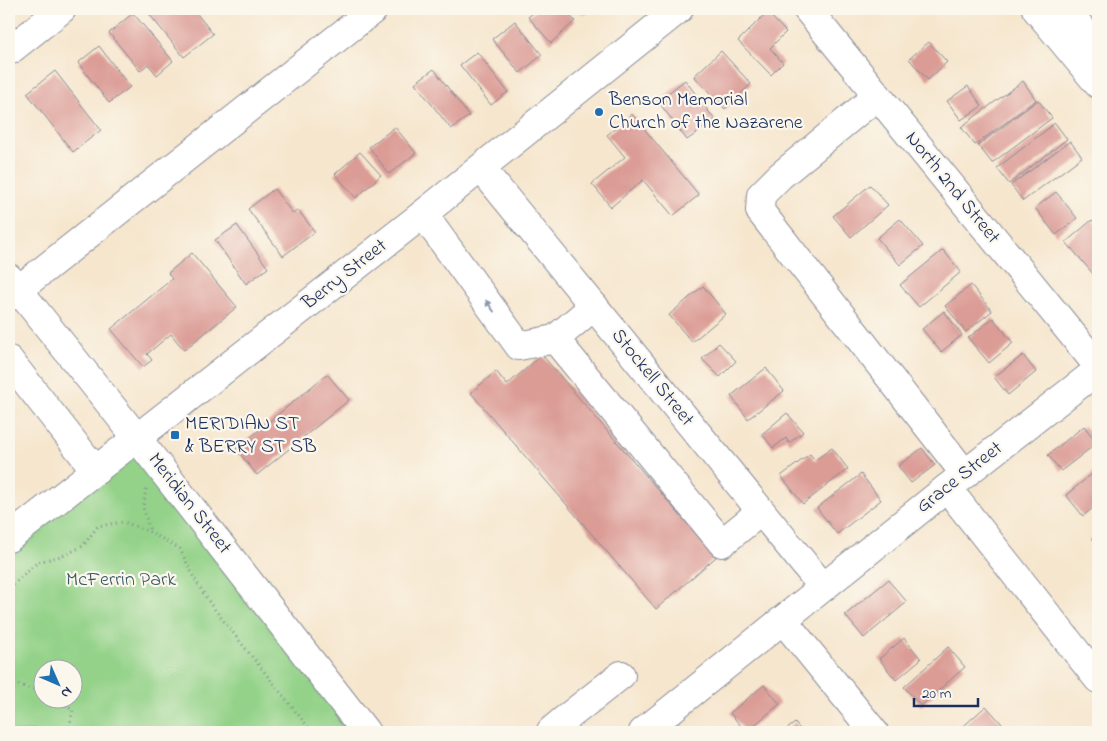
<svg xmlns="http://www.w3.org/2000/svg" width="1107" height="741" viewBox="0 0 1107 741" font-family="'Indie Flower',sans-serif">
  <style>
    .green { fill: #93d288; stroke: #578073; fill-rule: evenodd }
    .building { fill: #db9c96 }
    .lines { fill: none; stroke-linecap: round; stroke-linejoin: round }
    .minor-casing { stroke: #888a96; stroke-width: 30 }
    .path { stroke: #888a96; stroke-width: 3; stroke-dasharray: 1 4; stroke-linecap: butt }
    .minor { stroke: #fff; stroke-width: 28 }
    .oneway { fill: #8d97ae }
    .poi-dot { fill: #1f6fb2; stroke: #fbf7ec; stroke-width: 2 }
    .labels { text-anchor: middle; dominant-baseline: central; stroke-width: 4.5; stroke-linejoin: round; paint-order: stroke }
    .poi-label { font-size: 20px; fill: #1b2f5e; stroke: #fbf7ec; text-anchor: start }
    .street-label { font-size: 20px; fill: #1b2f5e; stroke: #fbf7ec }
    .park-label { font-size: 20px; fill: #395868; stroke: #fbf7ec }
  </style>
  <rect width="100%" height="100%" fill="#fbf7ec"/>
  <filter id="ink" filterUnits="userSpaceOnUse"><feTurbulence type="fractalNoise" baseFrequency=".02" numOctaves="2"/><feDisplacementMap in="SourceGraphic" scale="10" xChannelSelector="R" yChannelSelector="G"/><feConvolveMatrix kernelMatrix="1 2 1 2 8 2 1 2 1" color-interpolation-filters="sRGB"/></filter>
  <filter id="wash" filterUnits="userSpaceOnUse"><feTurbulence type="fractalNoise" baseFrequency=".0096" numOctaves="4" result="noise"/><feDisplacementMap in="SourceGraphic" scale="20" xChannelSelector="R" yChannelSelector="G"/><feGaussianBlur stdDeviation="1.12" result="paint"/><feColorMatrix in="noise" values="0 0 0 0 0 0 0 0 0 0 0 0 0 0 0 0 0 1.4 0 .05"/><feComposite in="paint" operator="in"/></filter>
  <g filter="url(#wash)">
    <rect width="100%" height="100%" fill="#f6e6ce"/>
    <path class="green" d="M137,438L366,732H9V538ZM42,668H72V698H42Z"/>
    <g id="blocks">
      <g class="building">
        <polygon points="145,9 193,9 213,34 184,57"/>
        <polygon points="538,9 563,9 575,21 551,43 528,17"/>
        <polygon points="578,9 592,9 584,15"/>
        <polygon points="767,12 786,32 770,48 783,63 771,75 738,41"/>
        <polygon points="133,13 173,61 157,75 148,64 140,71 109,33"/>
        <polygon points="515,21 542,55 520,73 492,39"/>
        <polygon points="929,42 947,62 928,80 909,59"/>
        <polygon points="99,46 130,87 109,103 78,63"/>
        <polygon points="721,51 751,84 725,109 694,76"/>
        <polygon points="477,52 508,92 491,105 460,65"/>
        <polygon points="434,69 469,116 451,129 415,83"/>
        <polygon points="55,71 101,130 73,152 27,93"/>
        <polygon points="685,80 715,120 687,140 658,101"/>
        <polygon points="1023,81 1036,100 975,145 961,127"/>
        <polygon points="968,86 982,106 961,120 947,101"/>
        <polygon points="1038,100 1052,118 992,163 978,145"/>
        <polygon points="632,114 699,195 673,216 643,180 611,207 592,184 625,157 607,135"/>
        <polygon points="1055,123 1067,139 1009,184 997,168"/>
        <polygon points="395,127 416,153 389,174 369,147"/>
        <polygon points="1070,141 1082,157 1023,201 1011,185"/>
        <polygon points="360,152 381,175 356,198 335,174"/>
        <polygon points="870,185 888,205 851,237 833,216"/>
        <polygon points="274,189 293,214 298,210 315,232 283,256 248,209"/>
        <polygon points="1056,192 1077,218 1056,235 1035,208"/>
        <polygon points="900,219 923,246 900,265 877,238"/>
        <polygon points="1092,220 1098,227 1098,271 1094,275 1066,242"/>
        <polygon points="237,225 268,268 246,284 215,240"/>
        <polygon points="943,250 961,272 919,307 900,285"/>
        <polygon points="192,253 237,307 184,350 171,334 147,354 152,360 143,367 111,329 172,279 168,273"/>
        <polygon points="971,285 992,311 966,332 945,306"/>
        <polygon points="703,286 726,314 692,342 669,315"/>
        <polygon points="944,311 962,335 941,352 922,329"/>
        <polygon points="993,318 1013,343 989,363 968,338"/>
        <polygon points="719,343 736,361 720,377 702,359"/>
        <polygon points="542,355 716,557 656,609 471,393 496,371 507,385"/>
        <polygon points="1023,355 1036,372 1008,395 994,377"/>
        <polygon points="766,368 784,391 748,419 731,396"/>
        <polygon points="327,374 349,400 257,475 236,449"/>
        <polygon points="787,413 803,432 789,443 786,438 773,448 762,434"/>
        <polygon points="1084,426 1097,443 1061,471 1048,455"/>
        <polygon points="832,448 848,469 803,504 781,476 810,454 815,460"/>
        <polygon points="922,448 935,465 911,483 898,466"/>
        <polygon points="1098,469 1098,504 1083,516 1066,495"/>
        <polygon points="861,474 881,500 837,534 817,508"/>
        <polygon points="1098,532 1098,545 1092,538"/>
        <polygon points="888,580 907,602 864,638 845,615"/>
        <polygon points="904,638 921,659 896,680 879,659"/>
        <polygon points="948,647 965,667 921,706 904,687"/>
        <polygon points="764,685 780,704 746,732 730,713"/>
        <polygon points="986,706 1003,725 995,732 957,732"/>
        <polygon points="795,723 802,732 783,732"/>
      </g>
    </g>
  </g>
  <g filter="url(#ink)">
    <use href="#blocks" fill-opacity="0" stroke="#888a96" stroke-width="1"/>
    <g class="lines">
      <defs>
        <g id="minor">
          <polyline points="807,9 1098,366"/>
          <polyline points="1036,9 1098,84"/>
          <polyline points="1066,9 1098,49"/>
          <polyline points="9,51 62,9"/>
          <polyline points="877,96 780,176 761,195 760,211 965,474"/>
          <polyline points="481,168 823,587"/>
          <polyline points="423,214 519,346 555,339 722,543 760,512"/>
          <polyline points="9,278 137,438 366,732"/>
          <polyline points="9,297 374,9"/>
          <polyline points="555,339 594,306"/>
          <polyline points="9,360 96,471"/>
          <polyline points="947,488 1098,679"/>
          <polyline points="9,538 423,214 679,9"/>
          <polyline points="783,620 874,732"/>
          <polyline points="551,731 564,720 621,675"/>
          <polyline points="643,732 947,488 1098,370"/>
        </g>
      </defs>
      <use href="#minor" class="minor-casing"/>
      <g class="path">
        <polyline points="146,489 143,507 150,531"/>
        <polyline points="9,588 38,562 65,555 83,546 98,526 124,522 150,532 180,549 193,576 211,605 312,732"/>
        <polyline points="9,681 42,693"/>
        <polyline points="52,698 73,710 68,732"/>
        <polyline points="9,727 12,732"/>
      </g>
      <use href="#minor" class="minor"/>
    </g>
    <defs><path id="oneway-solid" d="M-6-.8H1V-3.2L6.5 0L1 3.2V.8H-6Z" transform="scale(1.25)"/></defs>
    <use class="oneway" href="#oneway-solid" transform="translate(490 306) rotate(-126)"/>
  </g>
  <g class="poi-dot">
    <circle cx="599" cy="112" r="5"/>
    <rect x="170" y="430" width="10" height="10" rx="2.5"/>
  </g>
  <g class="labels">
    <g class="poi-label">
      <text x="609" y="100">Benson Memorial<tspan x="609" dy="23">Church of the Nazarene</tspan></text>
      <text x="185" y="424">MERIDIAN ST<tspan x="185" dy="23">&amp; BERRY ST SB</tspan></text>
    </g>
    <g class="street-label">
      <text transform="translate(952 188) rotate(51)">North 2nd Street</text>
      <text transform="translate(345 275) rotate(-38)">Berry Street</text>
      <text transform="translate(652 378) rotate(51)">Stockell Street</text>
      <text transform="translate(960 478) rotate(-38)">Grace Street</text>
      <text transform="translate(189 504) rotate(52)">Meridian Street</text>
    </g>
    <g class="park-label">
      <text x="121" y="580">McFerrin Park</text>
    </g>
  </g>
  <rect width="1107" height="741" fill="none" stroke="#fbf7ec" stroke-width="30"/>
  <g transform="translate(58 684) rotate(135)"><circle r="24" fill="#fbf7ec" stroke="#a1a7b3"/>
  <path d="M0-4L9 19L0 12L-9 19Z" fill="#1f6fb2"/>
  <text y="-8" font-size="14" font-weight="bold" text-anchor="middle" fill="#1b2f5e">N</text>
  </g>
  <path d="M914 698v8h64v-8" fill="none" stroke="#1b2f5e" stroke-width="2.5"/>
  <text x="922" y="698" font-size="15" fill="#1b2f5e" stroke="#fbf7ec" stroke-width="4" paint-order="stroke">20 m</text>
</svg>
